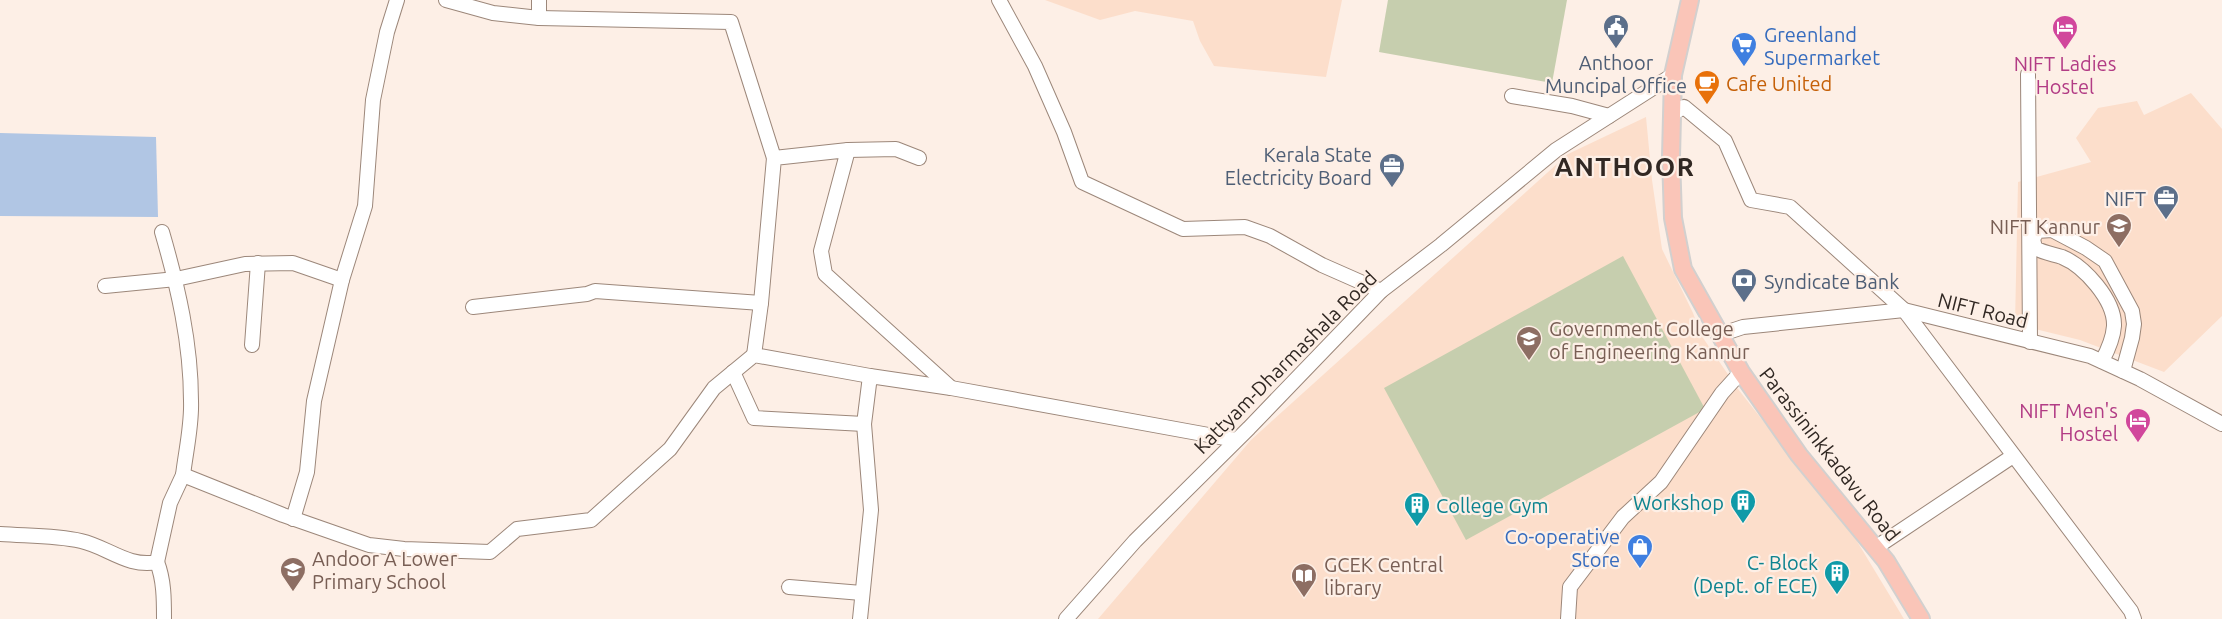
<svg xmlns="http://www.w3.org/2000/svg" width="2222" height="619" viewBox="0 0 2222 619" font-family="Ubuntu,sans-serif">
  <style>
    .built { fill: #fcdecb }
    .green { fill: #c6ceae }
    .water { fill: #b1c6e4 }
    .lines { fill: none; stroke-linecap: round; stroke-linejoin: round }
    .minor-casing { stroke: #9c877a; stroke-width: 16 }
    .major-casing { stroke: #d2d0cf; stroke-width: 20 }
    .minor { stroke: #fff; stroke-width: 14 }
    .major { stroke: #fac5b8; stroke-width: 16 }
    .labels { text-anchor: middle; dominant-baseline: central; stroke-width: 4.5; stroke-linejoin: round; paint-order: stroke }
    .shop-label { font-size: 20px; fill: #366cbe; stroke: #fdefe6; text-anchor: start }
    .service-label { font-size: 20px; fill: #4e5e75; stroke: #fdefe6; text-anchor: end }
    .hotel-label { font-size: 20px; fill: #b23c85; stroke: #fdefe6 }
    .food-label { font-size: 20px; fill: #c56008; stroke: #fdefe6; text-anchor: start }
    .education-label { font-size: 20px; fill: #785e54; stroke: #fdefe6; text-anchor: start }
    .street-label { font-size: 20px; fill: #312823; stroke: #fdefe6 }
    .culture-label { font-size: 20px; fill: #0d838f; stroke: #fdefe6; text-anchor: end }
    .district-label { font-size: 26px; font-weight: bold; letter-spacing: 1.5px; fill: #312823; stroke: #fdefe6 }
  </style>
  <rect width="100%" height="100%" fill="#fdefe6"/>
  <g class="built">
    <polygon points="1045,0 1342,0 1326,77 1214,66 1200,41 1193,21 1135,11 1100,20"/>
    <polygon points="2191,93 2222,129 2222,316 2164,372 2080,340 2015,324 2018,182 2091,162 2076,138 2098,108 2137,101 2144,115"/>
    <polygon points="1646,117 1652,180 1662,249 1693,313 1701,335 1738,389 1855,538 1904,619 1098,619 1251,440 1568,154"/>
  </g>
  <g class="green">
    <polygon points="1388,0 1567,0 1552,83 1379,52"/>
    <polygon points="1623,256 1705,409 1466,540 1384,388"/>
  </g>
  <polygon class="water" points="0,133 156,137 158,217 0,216"/>
  <g class="lines">
    <defs>
      <g id="minor">
        <polyline points="446,0 493,13 539,18 539,0"/>
        <polyline points="999,0 1035,66 1064,132 1082,182 1183,229 1245,227 1270,236 1322,265 1381,291"/>
        <polyline points="539,18 731,22 774,158"/>
        <polyline points="2028,74 2030,342"/>
        <polyline points="1512,96 1572,106 1609,116"/>
        <polyline points="1673,113 1684,107 1725,141 1751,200 1790,207 1904,310 2131,611 2134,619"/>
        <polyline points="848,150 896,149 919,158"/>
        <path d="M162,232C178,287 191,343 191,401C192,425 186,450 183,475"/>
        <polyline points="105,286 176,279 245,264 293,263 342,280"/>
        <polyline points="473,307 587,294 595,291 761,303"/>
        <polyline points="1719,335 1743,327 1904,310 2090,356 2140,379 2222,424"/>
        <polyline points="252,345 258,263"/>
        <polyline points="754,355 761,303 774,158 848,150 821,251 825,274 951,388"/>
        <path d="M2102,361C2108,350 2113,339 2114,326C2115,300 2084,266 2062,257C2053,254 2044,253 2035,248L2033,239L2037,231L2052,230L2086,248L2105,261L2132,311L2134,324L2132,338L2123,371"/>
        <polyline points="733,372 754,418 864,424"/>
        <polyline points="293,519 307,472 314,401 342,280 365,206 373,100 387,32 397,0"/>
        <path d="M0,534C26,536 55,535 81,541C108,547 128,568 157,562L170,503L183,475L283,515L369,545L404,549L490,552L517,529L591,520L670,449L714,388L754,355L870,376"/>
        <polyline points="1875,548 2013,456"/>
        <path d="M157,562C164,580 164,599 164,619"/>
        <polyline points="789,587 862,593"/>
        <polyline points="860,619 871,510 864,424 870,376 951,388 1236,440"/>
        <polyline points="1066,619 1135,541 1249,428 1381,291 1441,245 1556,150 1673,75"/>
        <polyline points="1568,619 1570,587 1623,517 1661,482 1722,393 1741,372"/>
      </g>
      <polyline id="major" points="1690,0 1673,75 1671,157 1673,218 1683,269 1741,372 1799,455 1886,561 1921,619"/>
    </defs>
    <use href="#minor" class="minor-casing"/>
    <use href="#major" class="major-casing"/>
    <use href="#minor" class="minor"/>
    <use href="#major" class="major"/>
  </g>
  <defs>
    <symbol id="civic-pin" viewBox="-11 -11 22 30"><path d="M0 17L-7.5 6A9.5 9.5 0 1 1 7.5 6Z" fill="#5c6f8a" stroke="#fdefe6"/><path d="M-.6-6.5H3V-4.5H.6V-3L4-1V1h2V6H-6V1h2V-1L-.6-3ZM-1.2 2.5V6h2.4V2.5Z" fill="#fff"/></symbol>
    <symbol id="hotel-pin" viewBox="-11 -11 22 30"><path d="M0 17L-7.5 6A9.5 9.5 0 1 1 7.5 6Z" fill="#d1479c" stroke="#fdefe6"/><path d="M-6-4.5h1.5V1H6V5H4.5V3h-9V5H-6ZM-4 0a1.8 1.8 0 1 1 3.6 0ZM.5 0V-2.5h3Q6-2.5 6 0Z" fill="#fff"/></symbol>
    <symbol id="supermarket-pin" viewBox="-11 -11 22 30"><path d="M0 17L-7.5 6A9.5 9.5 0 1 1 7.5 6Z" fill="#3f7fe0" stroke="#fdefe6"/><path d="M-6-5.5h2.5l.6 2H6L4.5 2H-2.5L-4.4-4H-6ZM-1.5 3.2a1.3 1.3 0 1 0 .1 0ZM3 3.2a1.3 1.3 0 1 0 .1 0Z" fill="#fff"/></symbol>
    <symbol id="cafe-pin" viewBox="-11 -11 22 30"><path d="M0 17L-7.5 6A9.5 9.5 0 1 1 7.5 6Z" fill="#e8710a" stroke="#fdefe6"/><path d="M-5.5-4.5H6V0H3Q3 3.5 0 3.5H-2.5Q-5.5 3.5-5.5 0ZM3-3.2v2h1.7v-2ZM-6 4.5H4V6H-6Z" fill="#fff"/></symbol>
    <symbol id="office-pin" viewBox="-11 -11 22 30"><path d="M0 17L-7.5 6A9.5 9.5 0 1 1 7.5 6Z" fill="#5c6f8a" stroke="#fdefe6"/><path d="M-6-3h4V-5.5h4V-3h4V5H-6ZM-1-4.5V-3h2v-1.5ZM-6 0V1H6V0Z" fill="#fff"/></symbol>
    <symbol id="university-pin" viewBox="-11 -11 22 30"><path d="M0 17L-7.5 6A9.5 9.5 0 1 1 7.5 6Z" fill="#8d6e63" stroke="#fdefe6"/><path d="M0-5L7-2L0 1L-7-2ZM-4 1L0 2.5L4 1V4Q0 6-4 4Z" fill="#fff"/></symbol>
    <symbol id="bank-pin" viewBox="-11 -11 22 30"><path d="M0 17L-7.5 6A9.5 9.5 0 1 1 7.5 6Z" fill="#5c6f8a" stroke="#fdefe6"/><path d="M-6-4H6V4H-6ZM0-2.3a2.3 2.3 0 1 0 0 4.6a2.3 2.3 0 1 0 0-4.6Z" fill="#fff"/></symbol>
    <symbol id="building-pin" viewBox="-11 -11 22 30"><path d="M0 17L-7.5 6A9.5 9.5 0 1 1 7.5 6Z" fill="#0f9aa8" stroke="#fdefe6"/><path d="M-4-6H4V6H1V3H-1V6H-4ZM-2.5-4.3h1.7v1.8h-1.7ZM.8-4.3h1.7v1.8H.8ZM-2.5-1h1.7V.8h-1.7ZM.8-1h1.7V.8H.8Z" fill="#fff"/></symbol>
    <symbol id="shop-pin" viewBox="-11 -11 22 30"><path d="M0 17L-7.5 6A9.5 9.5 0 1 1 7.5 6Z" fill="#3f7fe0" stroke="#fdefe6"/><path d="M-5-2.5h2.3a2.7 3.5 0 0 1 5.4 0H5L5.5 6h-11ZM-1.5-2.5h3a1.5 2.3 0 0 0-3 0Z" fill="#fff"/></symbol>
    <symbol id="school-pin" viewBox="-11 -11 22 30"><path d="M0 17L-7.5 6A9.5 9.5 0 1 1 7.5 6Z" fill="#8d6e63" stroke="#fdefe6"/><path d="M0-5L7-2L0 1L-7-2ZM-4 1L0 2.5L4 1V4Q0 6-4 4Z" fill="#fff"/></symbol>
    <symbol id="library-pin" viewBox="-11 -11 22 30"><path d="M0 17L-7.5 6A9.5 9.5 0 1 1 7.5 6Z" fill="#8d6e63" stroke="#fdefe6"/><path d="M-6-4Q-3-5.5-.7-3.5V5Q-3 3-6 4ZM6-4Q3-5.5 .7-3.5V5Q3 3 6 4Z" fill="#fff"/></symbol>
  </defs>
  <g fill-rule="evenodd">
    <use href="#civic-pin" x="1601" y="12" width="30" height="40"/>
    <use href="#hotel-pin" x="2050" y="13" width="30" height="40"/>
    <use href="#supermarket-pin" x="1729" y="30" width="30" height="40"/>
    <use href="#cafe-pin" x="1692" y="68" width="30" height="40"/>
    <use href="#office-pin" x="1377" y="151" width="30" height="40"/>
    <use href="#office-pin" x="2151" y="183" width="30" height="40"/>
    <use href="#university-pin" x="2104" y="211" width="30" height="40"/>
    <use href="#bank-pin" x="1729" y="266" width="30" height="40"/>
    <use href="#university-pin" x="1514" y="324" width="30" height="40"/>
    <use href="#hotel-pin" x="2123" y="406" width="30" height="40"/>
    <use href="#building-pin" x="1728" y="487" width="30" height="40"/>
    <use href="#building-pin" x="1402" y="490" width="30" height="40"/>
    <use href="#shop-pin" x="1625" y="532" width="30" height="40"/>
    <use href="#school-pin" x="278" y="555" width="30" height="40"/>
    <use href="#building-pin" x="1822" y="558" width="30" height="40"/>
    <use href="#library-pin" x="1289" y="561" width="30" height="40"/>
  </g>
  <g class="labels">
    <g class="shop-label">
      <text x="1764" y="34">Greenland<tspan x="1764" dy="23">Supermarket</tspan></text>
      <text x="1620" y="536" text-anchor="end">Co-operative<tspan x="1620" dy="23">Store</tspan></text>
    </g>
    <g class="service-label">
      <text x="1616" y="62" text-anchor="middle">Anthoor<tspan x="1616" dy="23">Muncipal Office</tspan></text>
      <text x="1372" y="154">Kerala State<tspan x="1372" dy="23">Electricity Board</tspan></text>
      <text x="2146" y="198">NIFT</text>
      <text x="1764" y="281" text-anchor="start">Syndicate Bank</text>
    </g>
    <g class="hotel-label">
      <text x="2065" y="63">NIFT Ladies<tspan x="2065" dy="23">Hostel</tspan></text>
      <text x="2118" y="410" text-anchor="end">NIFT Men's<tspan x="2118" dy="23">Hostel</tspan></text>
    </g>
    <g class="food-label">
      <text x="1726" y="83">Cafe United</text>
    </g>
    <g class="education-label">
      <text x="2100" y="226" text-anchor="end">NIFT Kannur</text>
      <text x="1549" y="328">Government College<tspan x="1549" dy="23">of Engineering Kannur</tspan></text>
      <text x="312" y="558">Andoor A Lower<tspan x="312" dy="23">Primary School</tspan></text>
      <text x="1324" y="564">GCEK Central<tspan x="1324" dy="23">library</tspan></text>
    </g>
    <g class="street-label">
      <text transform="translate(1983 310) rotate(14)">NIFT Road</text>
      <text transform="translate(1285 362) rotate(-45)">Kattyam-Dharmashala Road</text>
      <text transform="translate(1830 454) rotate(52)">Parassininkkadavu Road</text>
    </g>
    <g class="culture-label">
      <text x="1724" y="502">Workshop</text>
      <text x="1436" y="505" text-anchor="start">College Gym</text>
      <text x="1818" y="562">C- Block<tspan x="1818" dy="23">(Dept. of ECE)</tspan></text>
    </g>
    <g class="district-label">
      <text x="1625" y="166">ANTHOOR</text>
    </g>
  </g>
</svg>
